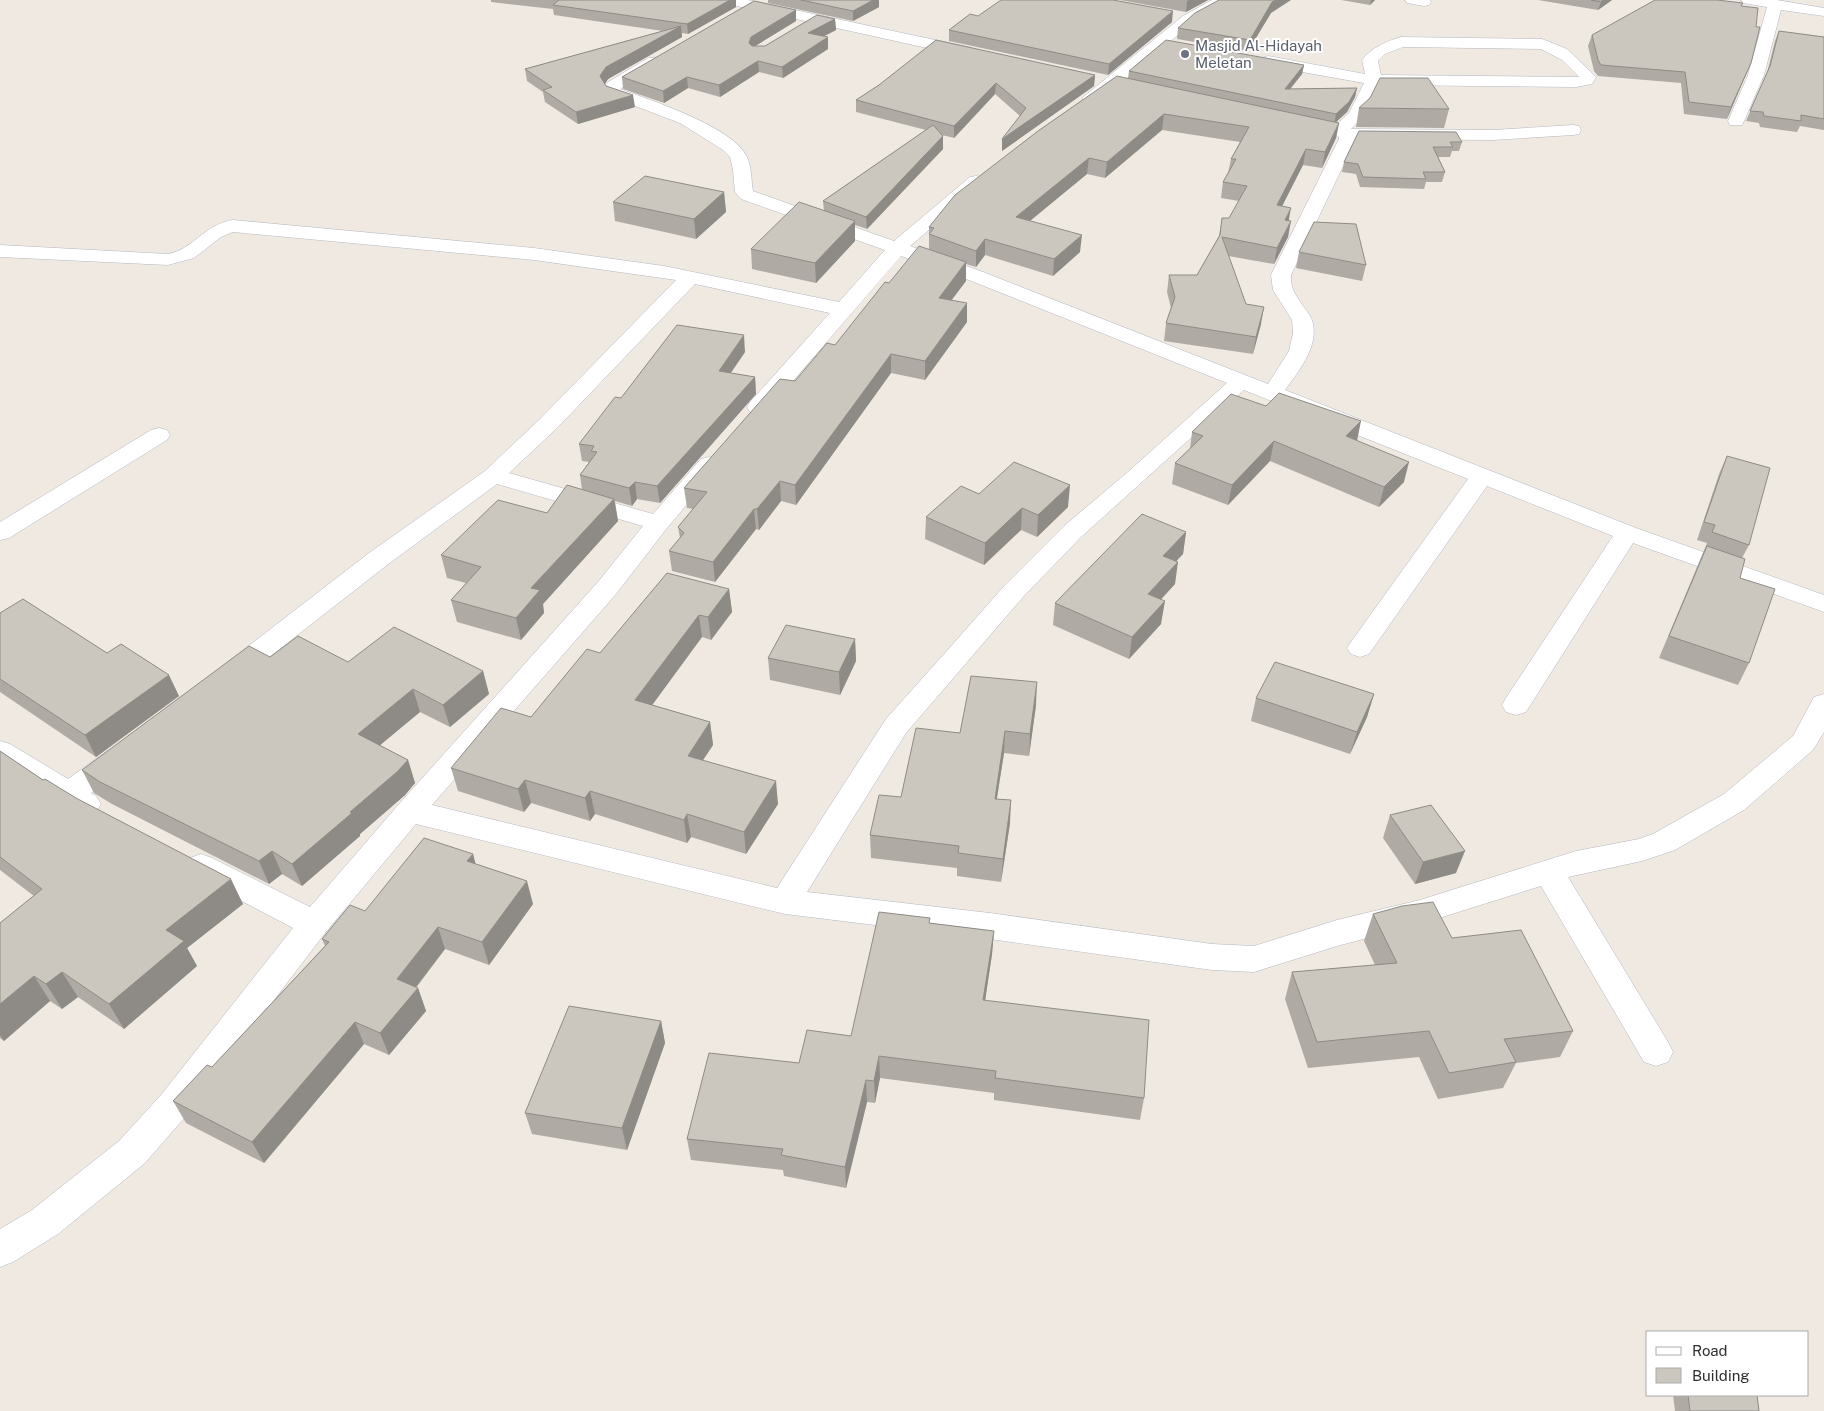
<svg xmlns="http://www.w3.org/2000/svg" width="1824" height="1411" viewBox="0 0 1824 1411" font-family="'Public Sans',sans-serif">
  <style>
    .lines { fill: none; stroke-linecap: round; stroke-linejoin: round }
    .minor-casing { stroke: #b4b7c1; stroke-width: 1 }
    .minor { fill: #fff; fill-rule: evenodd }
    .wall { fill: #afaba4 }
    .shaded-wall { fill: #8e8b86 }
    .building { fill: #cbc7bf; stroke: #8e8b86 }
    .worship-dot { fill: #6b7280; stroke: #fff; stroke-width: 2 }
    .labels { text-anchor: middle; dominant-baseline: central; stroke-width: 4; stroke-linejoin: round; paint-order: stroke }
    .far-worship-label { font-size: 15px; fill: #5b616d; stroke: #fff; text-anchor: start }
  </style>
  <rect width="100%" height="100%" fill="#efe9e1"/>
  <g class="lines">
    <defs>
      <g id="minor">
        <polygon points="721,0 748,0 968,47 974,49 976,52 974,55 968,57 728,4 723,3"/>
        <polygon points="1212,0 1230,0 1228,3 1193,22 1117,87 1096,101 1084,101 1082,98 1183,16"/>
        <polygon points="1405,0 1430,0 1431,2 1429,5 1424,6 1407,3"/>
        <polygon points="1741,0 1777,0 1824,8 1824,16 1781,10 1764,75 1744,121 1742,125 1730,125 1728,121 1748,75 1767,7 1743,3"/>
        <path d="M1401,37L1542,39L1567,49L1596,77L1592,84L1576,87L1380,85L1364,116L1351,129L1493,130L1573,125L1579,126L1581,130L1579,134L1573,135L1493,140L1356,139L1291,275C1290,287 1295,294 1301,303C1305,310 1312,316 1313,324C1318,348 1298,372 1285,390L1636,528L1824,595V612L1633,543L1526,712L1516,715L1506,712L1502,705L1506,698L1613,536L1487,486L1369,654L1360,657L1351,654L1347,648L1351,642L1468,479L1244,390L1081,537L1023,597L906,733L807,892L990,913L1212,944L1254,946L1337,920L1420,900L1576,851L1639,839L1653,834L1724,794L1793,736L1814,697L1824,694V732L1813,750L1744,810L1675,850L1642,861L1568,877L1668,1042L1673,1052L1668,1062L1656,1066L1644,1062L1541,886L1420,924L1337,946L1254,972L1212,970L990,939L785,914L416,824L325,933L185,1117L145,1163L58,1234L13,1262L0,1267V1229L32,1210L119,1141L161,1095L293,928L190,874L186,866L190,858L201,854L212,858L310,907L400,803L598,582L643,526L497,484L387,565L240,680L230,683L220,680L217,674L220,668L369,553L485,471L540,419L676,280L534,260L233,232L221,237L194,258L168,265L0,257V245L168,254C193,250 204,224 233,220L534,248L664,266L839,302L885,250L741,199L735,192L733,170L730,157L723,150L680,123L606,95L603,87L605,84L648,58H660L662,61L660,64L620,89C650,100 734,127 747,157C752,168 751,180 753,191L894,241L970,177L976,176L982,177L985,181L982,185L910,246L983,272L1268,384L1289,351L1293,333L1292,320L1273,290L1271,275L1339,139V137L1295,127L1293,123L1295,119L1301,118L1335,126L1349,113L1364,83L1268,66L1262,64L1260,61L1262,58L1268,56L1365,74L1362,60C1371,48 1387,41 1401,37ZM1403,47L1541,49L1562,60L1579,77L1381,75L1378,61L1385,54ZM901,256L969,280L1227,383L1129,471L1063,527L1005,585L953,644L886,719L777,888L432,805L616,594L667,528L721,464L717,459L709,457L701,459L653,514L509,473L556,429L695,284L830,313L750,402L747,407L750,412L758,414L766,412Z"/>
        <polygon points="159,428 167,430 170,435 167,440 9,538 0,540 0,522 151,430"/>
        <polygon points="0,741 10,744 68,779 107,751 117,748 127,751 131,758 127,765 91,793 96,796 101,804 96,812 86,815 76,812 0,764"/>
      </g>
    </defs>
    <use href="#minor" class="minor-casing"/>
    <use href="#minor" class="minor"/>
  </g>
  <g class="wall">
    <polygon points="491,0 736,0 736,7 688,34 682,33 682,37 608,79 605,84 606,86 635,107 578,124 545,102 543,92 527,81 525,69 663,31 554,15 553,9 491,2"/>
    <polygon points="768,0 879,0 879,7 853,21 768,3"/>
    <polygon points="1120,0 1208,0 1186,12"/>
    <polygon points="1341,0 1375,0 1370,5"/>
    <polygon points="1538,0 1612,0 1598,10"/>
    <polygon points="1742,6 1751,63 1727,119 1684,114 1681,83 1598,76 1594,71 1588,46 1592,35"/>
    <polygon points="796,10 796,21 755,46 765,46 835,19 836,30 824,36 828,49 783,78 759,72 720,97 688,88 664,103 623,89 622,77"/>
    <polygon points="1271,13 1248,51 1177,39 1178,28"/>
    <polygon points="978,16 1172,22 1108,75 949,41 949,30"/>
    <polygon points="1779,31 1824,37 1824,130 1800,126 1797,132 1760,127 1759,123 1746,121 1767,73 1775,41"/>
    <polygon points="1304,65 1302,74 1290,89 1357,88 1355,97 1347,112 1336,122 1339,123 1336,138 1322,168 1303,165 1282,206 1289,220 1288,237 1274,264 1228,256 1246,304 1261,324 1253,354 1164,341 1166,323 1171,308 1167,292 1169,275 1197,275 1219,236 1222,218 1229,218 1239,201 1221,198 1223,182 1228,173 1231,159 1240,142 1162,130 1105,178 1087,174 1030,221 1080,252 1053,276 985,255 976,267 966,264 966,281 951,300 967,322 925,380 891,373 796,505 781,501 759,530 756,529 715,582 672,571 669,551 680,538 678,527 693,509 687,508 684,488 795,381 835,345 889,283 929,249 929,227 1128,78 1129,71"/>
    <polygon points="1095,75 1094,86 1002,151 1020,116 995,94 954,138 942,135 943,136 943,149 867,229 855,225 855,241 816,283 752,269 751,249 824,211 823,201 926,130 856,112 856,100 879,85"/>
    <polygon points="1359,108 1449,109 1444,128 1356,127"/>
    <polygon points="1359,131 1462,142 1459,151 1452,151 1450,157 1438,157 1445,172 1442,182 1426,182 1424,189 1360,187 1356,174 1342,172 1344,162"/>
    <polygon points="724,192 726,212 696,239 615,221 613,202"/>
    <polygon points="1299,252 1366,265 1362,281 1296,268"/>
    <polygon points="745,352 731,373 755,377 756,394 660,503 637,499 632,506 615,501 618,521 543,604 544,613 521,640 457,622 451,600 466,583 447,578 441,555 547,513 582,490 580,475 589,462 582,461 579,444 621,398"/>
    <polygon points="1192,432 1357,441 1404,482 1379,507 1270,461 1228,505 1172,484 1175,463 1190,449"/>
    <polygon points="1727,456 1749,545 1742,558 1740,578 1749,663 1738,685 1659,658 1707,543 1697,540 1719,474"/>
    <polygon points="979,494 1068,507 1037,537 1021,530 984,565 925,539 926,517"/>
    <polygon points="1186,532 1183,554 1176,561 1175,584 1161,599 1161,624 1129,659 1053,625 1055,603"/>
    <polygon points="729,589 732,612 711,640 702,637 652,705 710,722 713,745 703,760 778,804 746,854 691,837 687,843 595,814 590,821 531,803 524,812 458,791 451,768 531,717 600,653"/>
    <polygon points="0,613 107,653 179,696 96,757 0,692"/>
    <polygon points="855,639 856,661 840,695 770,680 768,658"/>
    <polygon points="348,662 483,671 489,694 450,727 420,712 379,745 408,760 415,783 405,795 360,834 360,836 302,886 282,874 269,884 112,804 94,793 82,770"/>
    <polygon points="1374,694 1367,717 1350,754 1251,721 1256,698"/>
    <polygon points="1036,705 1029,756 1004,753 997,799 1010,823 1001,882 957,876 957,868 871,858 870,835 901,797 960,733"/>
    <polygon points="0,751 43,780 243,904 187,948 197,966 124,1029 78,997 62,1009 50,1001 4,1041 0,1038 0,923 34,896 0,870"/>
    <polygon points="1390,815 1456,873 1415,884 1383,838"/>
    <polygon points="473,854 475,864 533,904 489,965 445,949 416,988 418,988 426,1011 389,1055 364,1044 264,1163 186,1123 173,1101 212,1067 325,946 322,939"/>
    <polygon points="1373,914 1452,938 1573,1031 1560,1057 1516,1063 1503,1088 1438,1099 1419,1057 1308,1068 1285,999 1292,972 1375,965 1364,941"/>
    <polygon points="930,923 994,931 992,954 985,1000 1144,1098 1140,1120 994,1100 994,1093 880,1078 875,1103 867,1102 846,1188 784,1176 783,1170 691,1160 687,1139 799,1063 851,1036"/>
    <polygon points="661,1021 665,1043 627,1150 532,1134 525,1113"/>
    <polygon points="1673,1395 1757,1395 1759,1411 1675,1411"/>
  </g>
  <g class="shaded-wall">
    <polygon points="730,0 736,0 736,7 688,34 687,24"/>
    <polygon points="873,0 879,0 879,7 853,21 853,11"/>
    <polygon points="1189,0 1208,0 1186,12 1187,1"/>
    <polygon points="1276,0 1291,0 1271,13 1248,51 1250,40 1272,2"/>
    <polygon points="1371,0 1375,0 1370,5"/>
    <polygon points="1603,0 1612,0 1598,10 1601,2"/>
    <polygon points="796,10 796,21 752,48 749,43 751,37"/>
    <polygon points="1173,11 1172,22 1108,75 1109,64"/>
    <polygon points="835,19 836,30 809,44 808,33"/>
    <polygon points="681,26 682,37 608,79 602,88 600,76 606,67"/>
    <polygon points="828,37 828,49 783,78 782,67"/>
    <polygon points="758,61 759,72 720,97 719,85"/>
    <polygon points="1751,63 1746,74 1727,119 1731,107"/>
    <polygon points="1304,65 1302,74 1283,98 1285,89"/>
    <polygon points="1095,75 1094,86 1002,151 1002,139"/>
    <polygon points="687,77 688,88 664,103 663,91"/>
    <polygon points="996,83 995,94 954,138 954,126"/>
    <polygon points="1357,88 1355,97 1347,112 1334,124 1336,114"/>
    <polygon points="633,95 635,107 578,124 576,112"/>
    <polygon points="1164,114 1162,130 1105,178 1107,162"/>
    <polygon points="1339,123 1336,138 1322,168 1325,152"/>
    <polygon points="943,136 943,149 867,229 866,217"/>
    <polygon points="1306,149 1303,165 1274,222 1277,205"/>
    <polygon points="1089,158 1087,174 1015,233 1016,217"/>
    <polygon points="724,192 726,212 696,239 694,219"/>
    <polygon points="1291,208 1288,224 1285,220"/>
    <polygon points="855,221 855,241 816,283 815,263"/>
    <polygon points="1291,221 1288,237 1274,264 1277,248"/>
    <polygon points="1082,235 1080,252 1053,276 1054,259"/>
    <polygon points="985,239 985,255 976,267 976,251"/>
    <polygon points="966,262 966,281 939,317 939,298"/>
    <polygon points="967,303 967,322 925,380 925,361"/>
    <polygon points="1264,307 1261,324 1253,354 1256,337"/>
    <polygon points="744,335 745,352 720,388 719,371"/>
    <polygon points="891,354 891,373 796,505 795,485"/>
    <polygon points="755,377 756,394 660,503 657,486"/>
    <polygon points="1361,421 1357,441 1346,436"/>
    <polygon points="1274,441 1270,461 1228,505 1232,485"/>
    <polygon points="1409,462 1404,482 1379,507 1384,487"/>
    <polygon points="780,481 781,501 759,530 757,509"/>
    <polygon points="635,482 637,499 632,506 629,488"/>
    <polygon points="1070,485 1068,507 1037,537 1038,515"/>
    <polygon points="614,499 618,521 543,604 544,613 521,640 516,618 531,588"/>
    <polygon points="1022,508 1021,530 984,565 985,543"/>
    <polygon points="754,509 756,529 715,582 713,562"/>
    <polygon points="1186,532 1183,554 1160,578 1163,556"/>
    <polygon points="1178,562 1175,584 1145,617 1148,594"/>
    <polygon points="729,589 732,612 711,640 708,617"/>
    <polygon points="1165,601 1161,624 1129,659 1132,637"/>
    <polygon points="699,615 702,637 639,723 635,700"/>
    <polygon points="855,639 856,661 840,695 839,672"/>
    <polygon points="483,671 489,694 450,727 443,705"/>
    <polygon points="169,675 179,696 96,757 85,735"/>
    <polygon points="1037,682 1036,705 1029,756 1030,734"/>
    <polygon points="413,689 420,712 366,757 358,734"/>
    <polygon points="1374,694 1367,717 1350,754 1357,732"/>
    <polygon points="710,722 713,745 691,778 688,756"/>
    <polygon points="1005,731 1004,753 993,821 995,799"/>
    <polygon points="408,760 415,783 405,795 360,834 360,836 302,886 292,864"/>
    <polygon points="525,780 531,803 524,812 518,789"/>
    <polygon points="776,781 778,804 746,854 744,832"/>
    <polygon points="590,791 595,814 590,821 585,798"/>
    <polygon points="1011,800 1010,823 1001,882 1003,859"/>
    <polygon points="687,814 691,837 687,843 684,820"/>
    <polygon points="272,851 282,874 269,884 259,861"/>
    <polygon points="1465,851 1456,873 1415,884 1423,862"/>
    <polygon points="473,854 479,877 467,861"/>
    <polygon points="231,879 243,904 187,948 197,966 124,1029 109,1004 166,930"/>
    <polygon points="527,881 533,904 489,965 482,942"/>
    <polygon points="438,927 445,949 405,1001 397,979"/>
    <polygon points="994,931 992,954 982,1022 983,1000"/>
    <polygon points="62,972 78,997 62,1009 46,984"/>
    <polygon points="34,976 50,1001 4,1041 0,1035 0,1004"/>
    <polygon points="418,988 426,1011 389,1055 380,1033"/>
    <polygon points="661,1021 665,1043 627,1150 622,1128"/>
    <polygon points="355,1022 364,1044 264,1163 252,1142"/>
    <polygon points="879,1056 880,1078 875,1103 874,1081"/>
    <polygon points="866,1080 867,1102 846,1188 845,1167"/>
  </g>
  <g class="building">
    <polygon points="558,0 730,0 687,24 553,5 559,0"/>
    <polygon points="801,0 873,0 853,11"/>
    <polygon points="1001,0 1113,0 1173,11 1109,64 949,30 970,14 978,16"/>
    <polygon points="1219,0 1276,0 1272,2 1250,40 1178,28 1195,13"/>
    <polygon points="1591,0 1603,0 1601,2"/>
    <polygon points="1655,0 1717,0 1743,3 1741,6 1758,8 1756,27 1760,27 1751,63 1731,107 1689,102 1685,72 1601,65 1598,60 1592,35"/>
    <polygon points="754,1 796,10 751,37 749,43 752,46 765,46 817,15 835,19 808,33 828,37 782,67 758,61 719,85 687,77 663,91 622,77"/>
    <polygon points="681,26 606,67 600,76 606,86 633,95 576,112 543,90 552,87 525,69"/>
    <polygon points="1779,31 1824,37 1824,119 1801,115 1801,121 1764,116 1763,112 1750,111 1770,66"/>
    <polygon points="936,40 1095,75 1002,139 1026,108 996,83 954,126 856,100 879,85"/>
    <polygon points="1166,40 1304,65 1285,89 1357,88 1349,102 1336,114 1129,71"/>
    <polygon points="1117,76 1339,123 1325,152 1306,149 1277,205 1291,208 1285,220 1291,221 1277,248 1222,237 1246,304 1264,307 1256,337 1166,323 1175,297 1169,275 1197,275 1220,235 1222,218 1229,218 1247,186 1223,182 1236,159 1231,159 1249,127 1164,114 1107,162 1089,158 1016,217 1082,235 1054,259 985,239 976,251 929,234 934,228 929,227 955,195 1038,131"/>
    <polygon points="1380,78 1428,78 1449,109 1359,108 1370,98"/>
    <polygon points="933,125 943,136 866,217 823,201"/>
    <polygon points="1359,131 1456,132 1462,142 1450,142 1453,147 1433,147 1445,172 1423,172 1426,179 1363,177 1358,164 1344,162"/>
    <polygon points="645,176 724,192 694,219 613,202"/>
    <polygon points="799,202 855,221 815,263 751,249"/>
    <polygon points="1314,222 1356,224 1366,265 1299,252"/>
    <polygon points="919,246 966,262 939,298 967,303 925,361 891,354 795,485 780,481 757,509 754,509 713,562 669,551 684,533 678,527 707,492 684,488 780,379 795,381 827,343 835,345 885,282 889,283"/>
    <polygon points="677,325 744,335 719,371 755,377 657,486 635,482 629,488 580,475 597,452 591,451 594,446 579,444 615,397 621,398"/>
    <polygon points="1279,393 1361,421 1346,436 1409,462 1384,487 1274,441 1232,485 1175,463 1203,436 1192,432 1231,394 1266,406"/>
    <polygon points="1727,456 1770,468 1749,545 1712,532 1715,525 1704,522"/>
    <polygon points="1014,462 1070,485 1038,515 1022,508 985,543 926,517 961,486 979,494"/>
    <polygon points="567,485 614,499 531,588 540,590 516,618 451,600 481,567 441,555 498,500 547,513"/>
    <polygon points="1142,514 1186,532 1163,556 1178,562 1148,594 1165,601 1132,637 1055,603"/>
    <polygon points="1707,546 1745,559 1740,578 1775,589 1749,663 1669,636"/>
    <polygon points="667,573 729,589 708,617 699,615 635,700 710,722 688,756 776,781 744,832 687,814 684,820 590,791 585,798 525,780 518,789 451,768 501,708 531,717 587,649 600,653"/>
    <polygon points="23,599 107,653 121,644 169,675 85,735 0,679 0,613"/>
    <polygon points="786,625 855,639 839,672 768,658"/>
    <polygon points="394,627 483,671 443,705 413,689 358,734 408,760 397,772 350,812 352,813 292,864 272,851 259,861 100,782 82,770 249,646 270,657 298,636 348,662"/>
    <polygon points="1275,662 1374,694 1357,732 1256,698"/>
    <polygon points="971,676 1037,682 1030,734 1005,731 995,799 1011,800 1003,859 958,853 959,846 870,835 879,795 901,797 916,728 960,733"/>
    <polygon points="0,751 43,780 45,779 76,798 231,879 166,930 184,941 109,1004 62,972 46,984 34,976 0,1004 0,923 42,889 0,857"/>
    <polygon points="1431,805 1465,851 1423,862 1390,815"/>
    <polygon points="424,838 473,854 467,861 527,881 482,942 438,927 397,979 418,988 380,1033 355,1022 252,1142 173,1101 207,1065 212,1067 329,942 322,939 350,905 365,911"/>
    <polygon points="1433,902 1452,938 1521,930 1573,1031 1504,1039 1516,1062 1449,1073 1429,1031 1317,1042 1292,972 1397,963 1373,914 1402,906"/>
    <polygon points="879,912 930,918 929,923 994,931 983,1000 1149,1020 1144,1098 995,1078 996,1071 879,1056 874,1081 866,1080 845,1167 781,1155 783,1149 687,1139 709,1053 799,1063 807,1030 851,1036"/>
    <polygon points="569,1006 661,1021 622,1128 525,1113"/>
    <polygon points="1688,1395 1757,1395 1759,1411 1690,1411"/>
  </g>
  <circle class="worship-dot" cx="1185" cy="54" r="5"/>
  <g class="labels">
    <g class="far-worship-label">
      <text x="1195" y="45">Masjid Al-Hidayah<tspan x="1195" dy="17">Meletan</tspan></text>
    </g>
  </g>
  <rect x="1646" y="1331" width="162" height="65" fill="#ffffff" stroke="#ababab"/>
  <rect x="1656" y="1347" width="25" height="8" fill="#ffffff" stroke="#ababab"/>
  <text x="1692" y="1356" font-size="15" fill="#2e2e2e">Road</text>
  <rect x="1656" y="1368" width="25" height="15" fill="#cbc7bf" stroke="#ababab"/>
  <text x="1692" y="1381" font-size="15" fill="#2e2e2e">Building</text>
</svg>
